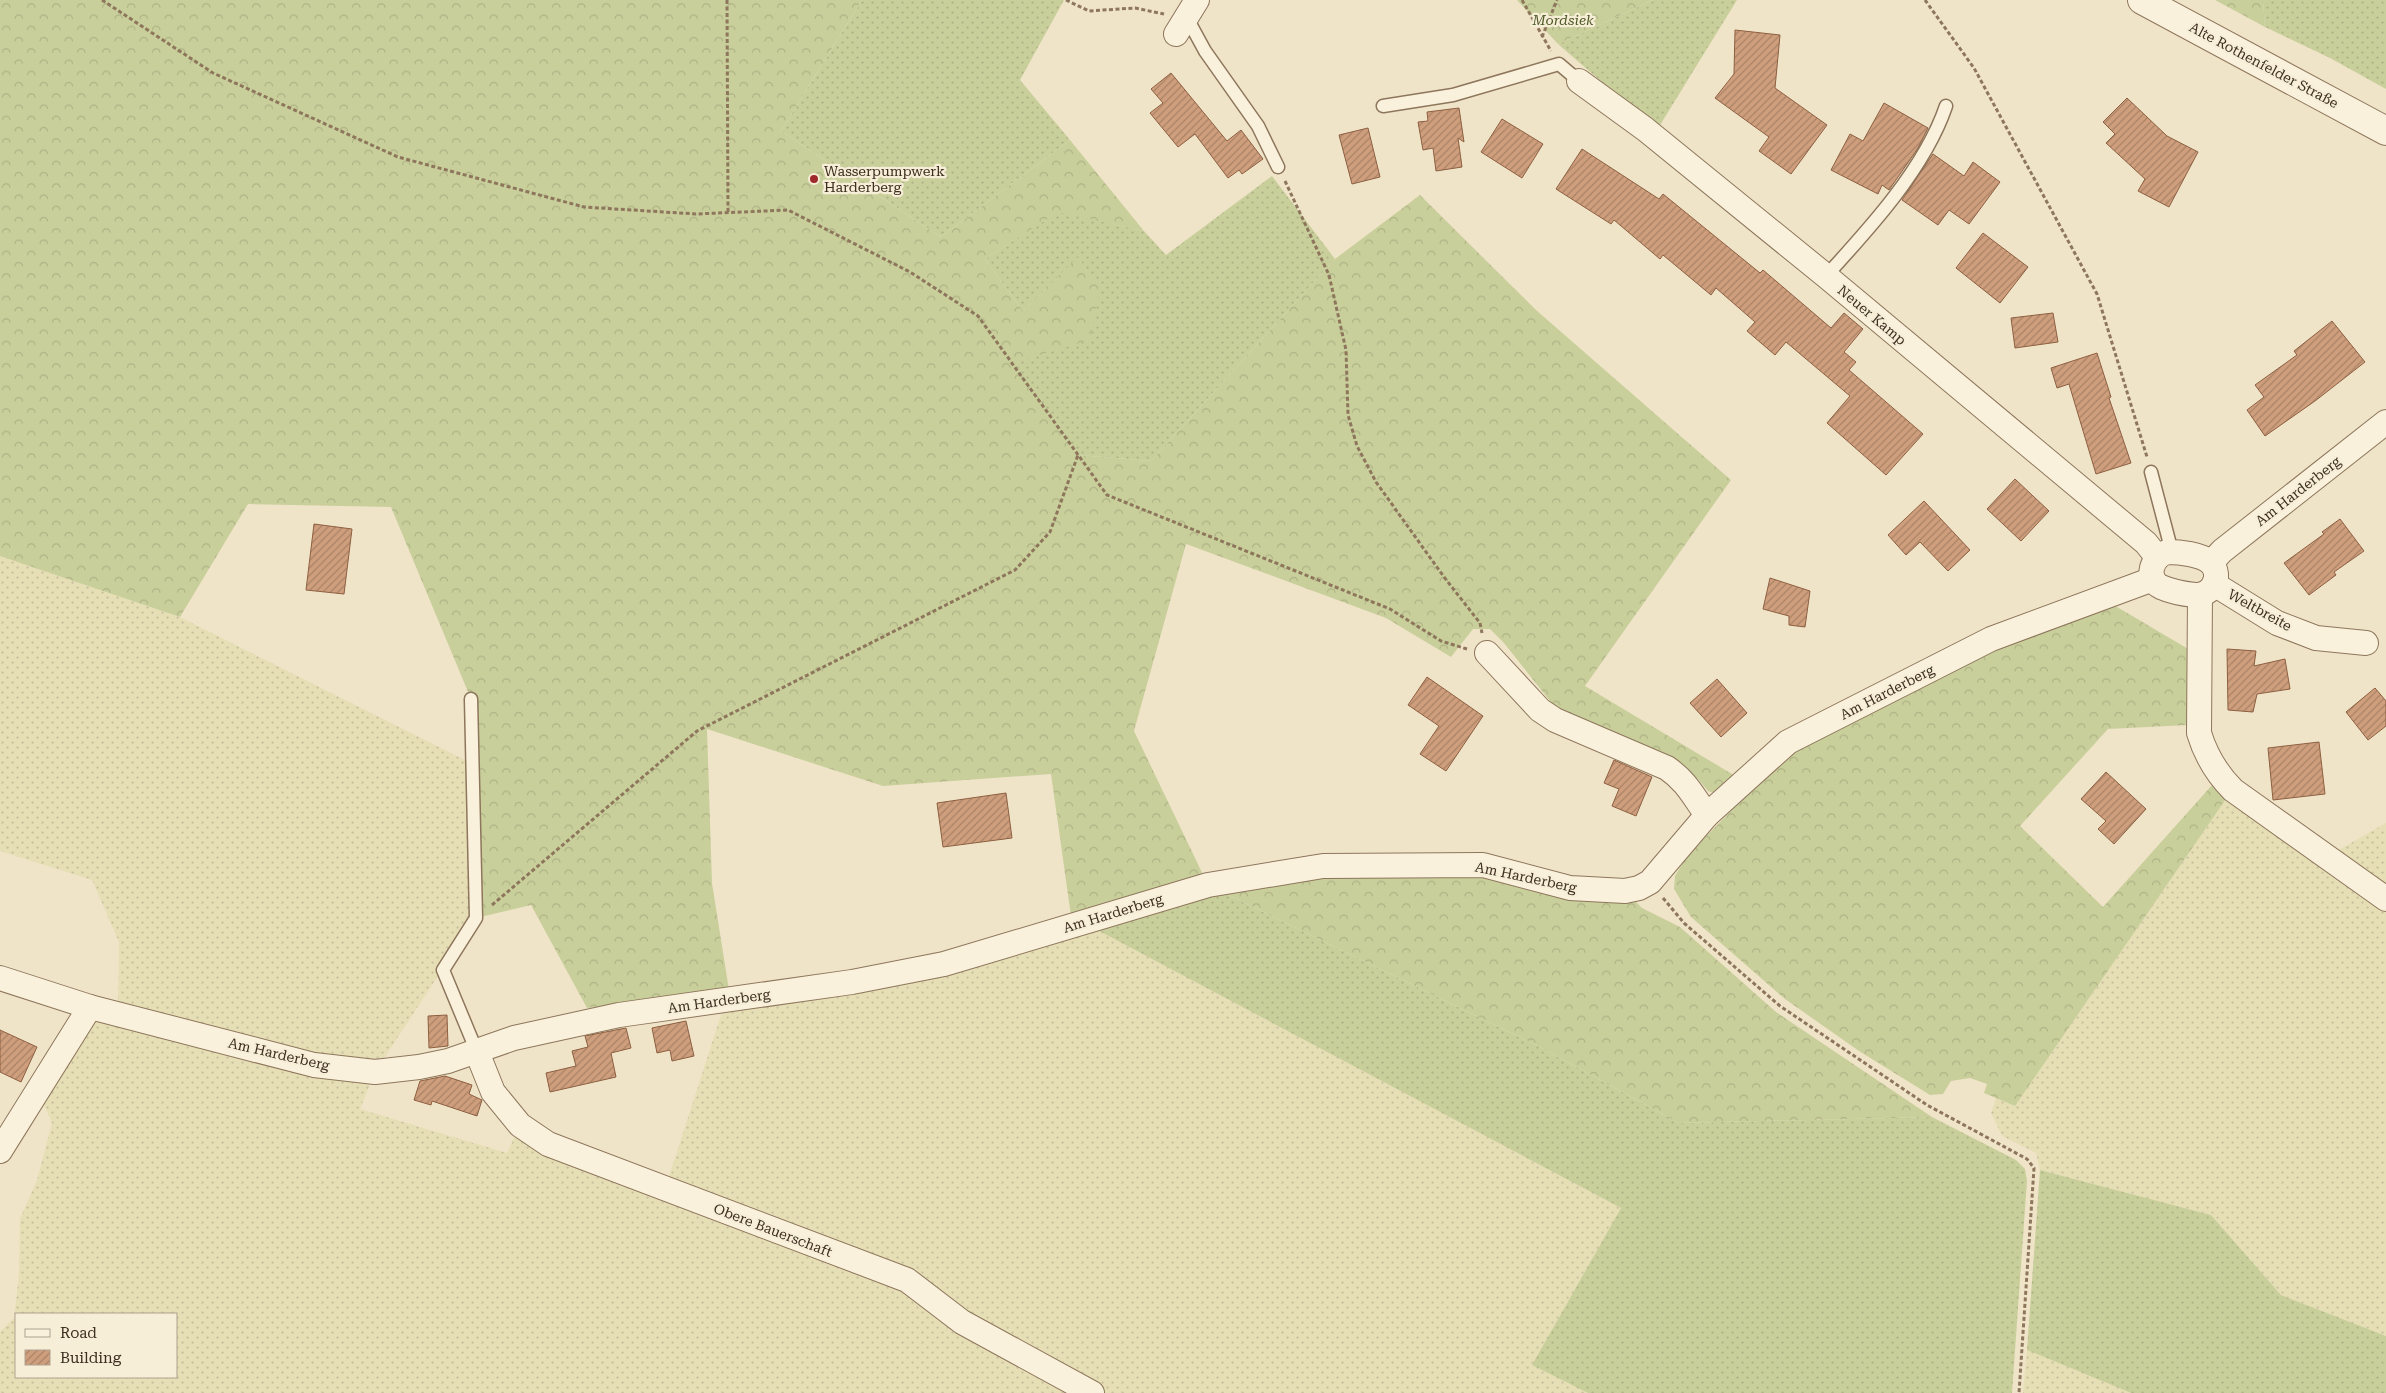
<svg xmlns="http://www.w3.org/2000/svg" width="2386" height="1393" viewBox="0 0 2386 1393" font-family="'Roboto Serif',serif">
  <style>
    .farmland { fill: url(#farmland-dots); fill-rule: evenodd }
    .grass { fill: url(#grass-dots) }
    .forest { fill: url(#forest-crowns) }
    .building { fill: url(#building-hatch); stroke: #8d5f41 }
    .lines { fill: none; stroke-linecap: round; stroke-linejoin: round }
    .service-casing { stroke: #8d765c; stroke-width: 15 }
    .minor-casing { stroke: #8d765c; stroke-width: 26 }
    .tertiary-casing { stroke: #8d765c; stroke-width: 30 }
    .path { stroke: #8d765c; stroke-width: 3; stroke-dasharray: 4 2.5; stroke-linecap: butt }
    .service { stroke: #faf1dc; stroke-width: 12 }
    .minor { stroke: #faf1dc; stroke-width: 24 }
    .tertiary { stroke: #faf1dc; stroke-width: 28 }
    .poi-dot { fill: #9e2a2b; stroke: #f7eed8; stroke-width: 2 }
    .labels { text-anchor: middle; dominant-baseline: central; stroke-width: 4.5; stroke-linejoin: round; paint-order: stroke }
    .park-label { font-size: 14px; font-style: italic; fill: #4d5a26; stroke: #f7eed8 }
    .street-label { font-size: 14px; fill: #3d2e20; stroke: #f7eed8 }
    .poi-label { font-size: 14px; fill: #3d2e20; stroke: #f7eed8; text-anchor: start }
  </style>
  <defs>
    <pattern id="farmland-dots" width="8" height="8" patternUnits="userSpaceOnUse" patternTransform="scale(1.25)"><rect width="8" height="8" fill="#e6deb5"/><path d="M2 2h.1M6 6h.1" fill="none" stroke="#c6bf9b" stroke-width="1.8" stroke-linecap="round"/></pattern>
    <pattern id="grass-dots" width="8" height="8" patternUnits="userSpaceOnUse" patternTransform="scale(1.25)"><rect width="8" height="8" fill="#c9cf9b"/><path d="M2 2h.1M6 6h.1" fill="none" stroke="#aeb285" stroke-width="1.8" stroke-linecap="round"/></pattern>
    <pattern id="forest-crowns" width="20" height="18" patternUnits="userSpaceOnUse" patternTransform="scale(1.25)"><rect width="20" height="18" fill="#c9cf9b"/><path d="M2 6a3 3 0 1 1 6 0M12 15a3 3 0 1 1 6 0" fill="none" stroke="#aeb285"/></pattern>
    <pattern id="building-hatch" width="6" height="6" patternUnits="userSpaceOnUse" patternTransform="scale(1.25)"><rect width="6" height="6" fill="#cf9f7d"/><path d="M-1 1l2-2M0 6l6-6M5 7l2-2" fill="none" stroke="#a98266"/></pattern>
  </defs>
  <rect width="100%" height="100%" fill="#f0e4c8"/>
  <g class="farmland">
    <path d="M0,555L180,617L473,764L476,918L375,1072L360,1109L507,1153L520,1125L665,1189L729,990L822,976L946,950L1071,916L1621,1208L1532,1365L1588,1393H0V1332L14,1318L19,1275L20,1219L37,1180L52,1123L38,1091L90,1007L118,1014L119,942L92,880L0,851ZM16,1314H176V1377H16Z"/>
    <polygon points="2228,796 2386,903 2386,1336 2281,1295 2211,1215 2040,1170 2036,1153 2002,1136 1991,1113 1996,1098 2015,1106"/>
    <polygon points="2386,823 2386,892 2335,852"/>
    <polygon points="2027,1350 2131,1393 2023,1393"/>
  </g>
  <g class="grass">
    <polygon points="862,0 1064,0 1020,80 1070,140 941,237 781,131"/>
    <polygon points="1653,0 1737,0 1657,130 1558,44"/>
    <polygon points="2263,0 2386,0 2386,89 2330,58 2265,27"/>
    <polygon points="1272,176 1335,259 1151,461 1078,455 1012,363 1078,258 1023,311 985,259 1058,211 1144,231 1166,255"/>
    <polygon points="1208,885 1538,1046 1679,1123 1932,1117 2016,1160 2025,1169 2027,1181 2012,1393 1588,1393 1532,1365 1621,1208 1071,916"/>
    <polygon points="2040,1170 2211,1215 2281,1295 2386,1336 2386,1393 2131,1393 2027,1350"/>
  </g>
  <g class="forest">
    <polygon points="0,0 862,0 781,131 941,237 1070,140 1144,231 1058,212 985,259 1023,311 1078,257 1100,289 1090,340 1013,363 1078,455 1151,461 1335,259 1420,195 1536,310 1731,480 1585,686 1737,777 1718,794 1708,791 1698,779 1673,760 1554,706 1504,643 1490,629 1473,629 1451,657 1386,618 1186,544 1134,731 1208,885 1483,865 1634,900 1642,908 1680,927 1776,1012 1932,1117 1679,1123 1538,1046 1208,885 1071,916 1051,774 883,786 707,729 712,883 729,990 587,1008 531,905 476,918 471,699 391,507 248,504 180,617 0,556"/>
    <polygon points="1517,0 1653,0 1558,44"/>
    <polygon points="2215,0 2263,0 2265,27"/>
    <polygon points="2112,604 2190,650 2188,725 2108,729 2020,826 2103,907 2213,784 2228,796 2015,1106 1984,1093 1987,1084 1970,1078 1951,1081 1943,1094 1930,1095 1859,1051 1785,999 1691,917 1674,889 1675,876 1687,856 1792,748 1996,645"/>
  </g>
  <g class="building">
    <polygon points="1735,30 1780,35 1775,88 1827,125 1791,174 1759,151 1769,137 1715,98 1734,74"/>
    <polygon points="1171,73 1227,141 1241,130 1263,159 1242,174 1239,170 1228,178 1195,134 1178,147 1150,113 1163,103 1151,89"/>
    <polygon points="2127,98 2167,136 2198,152 2169,207 2138,191 2145,179 2106,143 2115,134 2103,122"/>
    <polygon points="1884,103 1928,128 1918,148 1889,190 1882,185 1878,194 1831,170 1850,134 1863,141"/>
    <polygon points="1459,108 1464,142 1458,138 1462,167 1436,171 1433,148 1423,150 1418,122 1428,121 1427,112"/>
    <polygon points="1502,119 1543,144 1522,178 1481,152"/>
    <polygon points="1368,128 1380,177 1352,184 1339,135"/>
    <polygon points="1582,149 1659,199 1663,194 1760,273 1763,270 1831,328 1844,313 1863,329 1844,352 1856,362 1849,370 1923,434 1886,475 1827,423 1850,396 1786,342 1775,355 1747,331 1755,322 1716,288 1711,295 1663,255 1660,259 1614,220 1611,224 1556,189"/>
    <polygon points="1933,154 1964,176 1973,162 2000,182 1969,224 1949,210 1938,225 1902,200"/>
    <polygon points="1983,233 2028,267 2000,303 1956,268"/>
    <polygon points="2053,313 2058,342 2015,348 2011,318"/>
    <polygon points="2332,321 2365,362 2315,401 2265,436 2247,410 2264,397 2255,385 2297,355 2294,351"/>
    <polygon points="2097,353 2111,397 2109,398 2131,463 2096,474 2069,384 2057,388 2051,368"/>
    <polygon points="2015,479 2049,511 2021,541 1987,509"/>
    <polygon points="1924,501 1970,550 1948,571 1920,542 1906,555 1888,535"/>
    <polygon points="2340,519 2364,551 2334,572 2336,575 2309,595 2284,563 2324,534 2322,532"/>
    <polygon points="314,524 352,529 344,594 306,590"/>
    <polygon points="1770,578 1810,591 1805,627 1789,625 1789,616 1763,609"/>
    <polygon points="2227,649 2256,651 2254,666 2285,659 2290,689 2257,694 2253,712 2228,710"/>
    <polygon points="1427,677 1483,716 1446,771 1420,754 1439,726 1408,705"/>
    <polygon points="1717,679 1747,713 1721,737 1690,703"/>
    <polygon points="2375,688 2386,701 2386,726 2368,740 2346,712"/>
    <polygon points="2319,742 2325,794 2273,800 2268,748"/>
    <polygon points="1614,760 1652,777 1636,816 1612,806 1619,789 1604,783"/>
    <polygon points="2106,772 2146,809 2114,844 2098,829 2106,821 2081,799"/>
    <polygon points="1006,793 1012,838 943,847 937,803"/>
    <polygon points="447,1015 448,1046 429,1048 428,1016"/>
    <polygon points="686,1021 694,1056 672,1061 670,1050 657,1053 652,1028"/>
    <polygon points="626,1028 631,1048 611,1053 616,1077 550,1092 546,1073 576,1066 572,1051 588,1047 585,1036"/>
    <polygon points="0,1030 37,1047 21,1082 0,1072"/>
    <polygon points="445,1076 472,1085 469,1094 482,1100 477,1116 432,1101 431,1105 414,1100 420,1081"/>
  </g>
  <g class="lines">
    <defs>
      <g id="service">
        <polyline points="1187,18 1205,51 1258,126 1278,167"/>
        <polyline points="1383,106 1453,95 1559,64 1579,81"/>
        <path d="M1826,276C1870,228 1925,168 1946,106"/>
        <polyline points="2151,472 2172,552"/>
        <polyline points="471,699 476,918 443,970 477,1052"/>
      </g>
      <g id="minor">
        <polyline points="1176,34 1197,0"/>
        <polyline points="1579,81 1645,129 1826,276 2146,543 2157,557"/>
        <path d="M2167,552C2179,552 2202,554 2211,563C2223,576 2212,596 2195,595C2185,594 2170,591 2161,587C2144,578 2152,557 2167,552Z"/>
        <polyline points="2211,563 2222,551 2386,422"/>
        <polyline points="2214,584 2277,623 2316,638 2366,643"/>
        <path d="M2200,595L2199,733C2206,756 2216,773 2233,790L2386,899"/>
        <path d="M1487,653L1540,710L1555,720L1667,768C1687,782 1693,796 1707,815"/>
        <polyline points="0,978 90,1007 314,1065 375,1072 419,1067 448,1061 514,1038 619,1015 852,982 944,964 1208,885 1323,866 1483,865 1570,888 1625,891 1639,888 1650,882 1707,815 1788,742 1991,639 2153,579"/>
        <polyline points="477,1052 493,1092 520,1125 548,1144 907,1280 962,1322 1092,1393"/>
        <polyline points="0,1151 90,1007"/>
      </g>
      <polyline id="tertiary" points="2142,0 2386,131"/>
    </defs>
    <use href="#service" class="service-casing"/>
    <use href="#minor" class="minor-casing"/>
    <use href="#tertiary" class="tertiary-casing"/>
    <g class="path">
      <polyline points="102,0 213,73 398,157 584,207 696,214 788,210 910,272 978,316 1107,495 1390,609 1441,641 1467,649"/>
      <polyline points="727,0 728,212"/>
      <polyline points="1066,0 1089,11 1135,8 1164,14"/>
      <polyline points="1522,0 1551,51"/>
      <polyline points="1925,0 1974,68 2097,294 2147,457"/>
      <polyline points="1542,37 1557,0"/>
      <polyline points="1285,181 1329,275 1346,350 1348,415 1357,446 1376,482 1444,577 1480,623 1482,633"/>
      <polyline points="1663,898 1684,923 1780,1006 1927,1105 2027,1159 2034,1168 2019,1393"/>
      <polyline points="492,905 697,731 1015,570 1050,532 1078,455"/>
    </g>
    <use href="#service" class="service"/>
    <use href="#minor" class="minor"/>
    <use href="#tertiary" class="tertiary"/>
  </g>
  <circle class="poi-dot" cx="814" cy="179" r="5"/>
  <g class="labels">
    <g class="park-label">
      <text x="1563" y="20">Mordsiek</text>
    </g>
    <g class="street-label">
      <text transform="translate(2264 65) rotate(28)">Alte Rothenfelder Straße</text>
      <text transform="translate(1872 315) rotate(40)">Neuer Kamp</text>
      <text transform="translate(2298 491) rotate(-38)">Am Harderberg</text>
      <text transform="translate(2260 610) rotate(29)">Weltbreite</text>
      <text transform="translate(1887 692) rotate(-27)">Am Harderberg</text>
      <text transform="translate(1526 877) rotate(12)">Am Harderberg</text>
      <text transform="translate(1113 913) rotate(-17)">Am Harderberg</text>
      <text transform="translate(719 1001) rotate(-8)">Am Harderberg</text>
      <text transform="translate(279 1054) rotate(13)">Am Harderberg</text>
      <text transform="translate(773 1230) rotate(21)">Obere Bauerschaft</text>
    </g>
    <g class="poi-label">
      <text x="824" y="171">Wasserpumpwerk<tspan x="824" dy="16">Harderberg</tspan></text>
    </g>
  </g>
  <rect x="15" y="1313" width="162" height="65" fill="#f7eed8" stroke="#ada18e"/>
  <rect x="25" y="1329" width="25" height="8" fill="#faf1dc" stroke="#ada18e"/>
  <text x="60" y="1338" font-size="15" fill="#3d2e20">Road</text>
  <rect x="25" y="1350" width="25" height="15" fill="url(#building-hatch)" stroke="#ada18e"/>
  <text x="60" y="1363" font-size="15" fill="#3d2e20">Building</text>
</svg>
